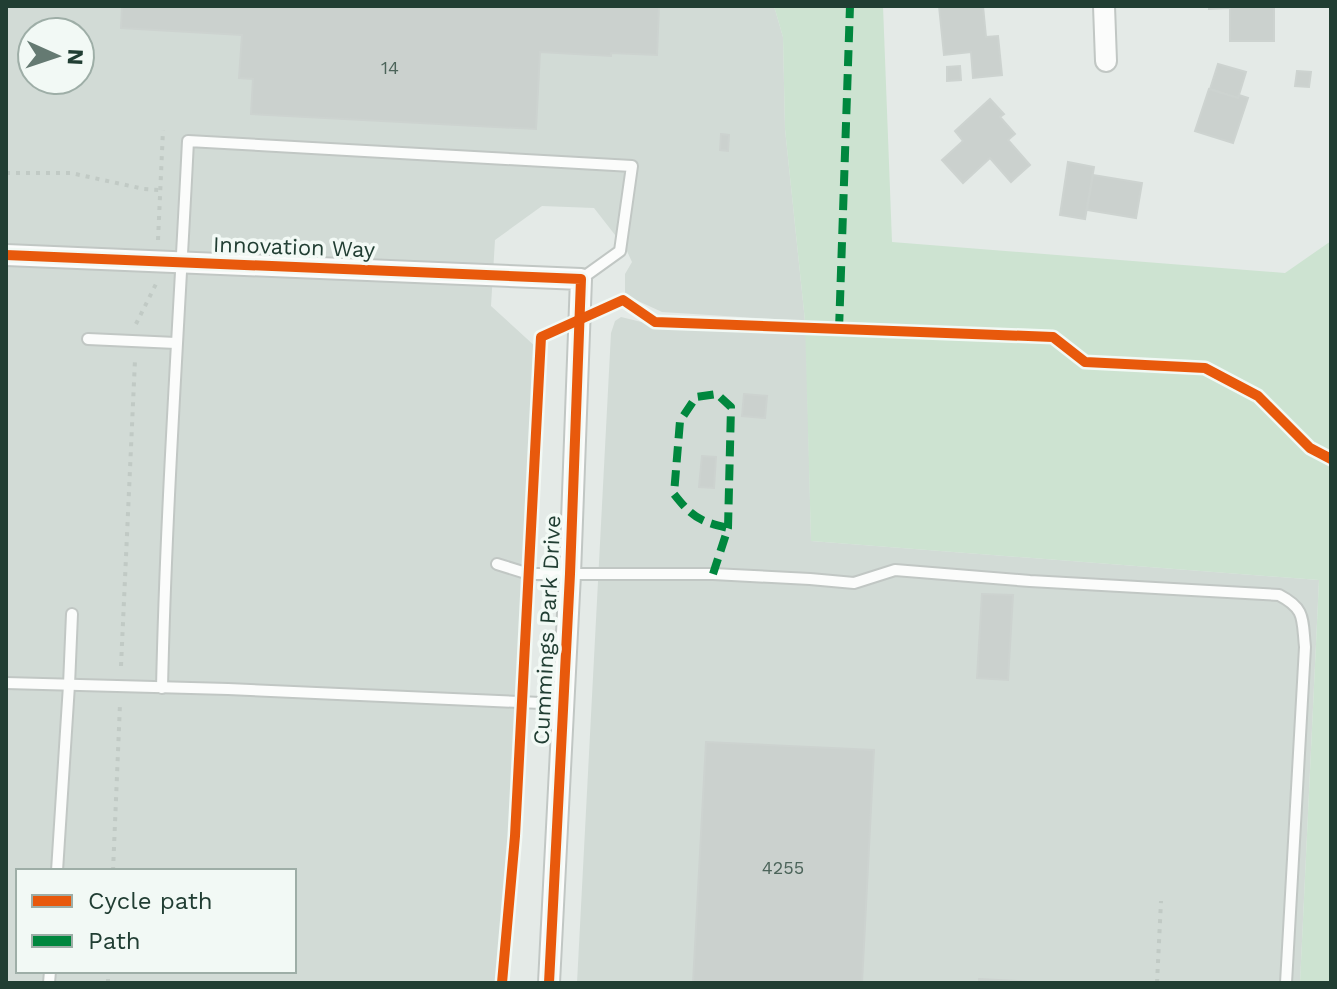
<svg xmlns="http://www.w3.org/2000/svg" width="1337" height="989" viewBox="0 0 1337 989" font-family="'Work Sans',sans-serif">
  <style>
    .built { fill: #d2dbd6; fill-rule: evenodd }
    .green { fill: #cde3d1 }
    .building { fill: #cbd1ce; stroke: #cdd3d0; stroke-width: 2 }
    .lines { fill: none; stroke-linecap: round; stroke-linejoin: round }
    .service-casing { stroke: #c1c7c4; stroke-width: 14 }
    .minor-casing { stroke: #c1c7c4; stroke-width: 24 }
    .path { stroke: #c1cac5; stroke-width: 4; stroke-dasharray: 4 6; stroke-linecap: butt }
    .service { stroke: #fbfcfb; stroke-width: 10 }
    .minor { stroke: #fbfcfb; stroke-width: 20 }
    .quiet { stroke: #00873e; stroke-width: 8; stroke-dasharray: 16 8; stroke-linecap: butt }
    .cycleway-casing { stroke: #f2f9f5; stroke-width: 15 }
    .cycleway { stroke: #e8590c; stroke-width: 10 }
    .labels { text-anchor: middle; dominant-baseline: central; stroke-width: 7; stroke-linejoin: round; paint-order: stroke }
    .number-label { font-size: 18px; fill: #4c645a }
    .street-label { font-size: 22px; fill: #213e33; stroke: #f2f9f5 }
  </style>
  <rect width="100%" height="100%" fill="#e4eae7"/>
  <g class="built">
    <path d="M6,6H774L783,37L785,129L805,321L662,312L625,295V274L632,262L626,249L594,208L542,206L495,240L491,306L537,348L512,831L497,983H6ZM32,32H80V80H32ZM18,871H294V971H18Z"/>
    <polygon points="621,317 654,325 806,333 811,541 1319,580 1300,983 577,983 611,333 615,321"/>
  </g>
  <polygon class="green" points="774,6 883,6 892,242 1285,273 1331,241 1331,983 1300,983 1319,580 811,541 805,321 785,129 783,37"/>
  <g class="building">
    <polygon points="122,6 659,6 657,55 611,53 611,56 540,52 536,129 251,114 253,79 239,78 242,35 121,28"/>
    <polygon points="939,6 983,6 986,37 998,36 1002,75 973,78 971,52 944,55"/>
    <polygon points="1209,6 1274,6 1274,41 1230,41 1230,8 1209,9"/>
    <polygon points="1218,64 1246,72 1238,98 1210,89"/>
    <polygon points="960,66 961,80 947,81 947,67"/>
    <polygon points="1297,71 1311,72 1309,87 1295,86"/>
    <polygon points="1209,89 1238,98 1239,95 1248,98 1233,143 1195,131"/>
    <polygon points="990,99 1004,114 1000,117 1015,134 1008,140 1030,165 1011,182 990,158 963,183 942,160 963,141 955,131"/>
    <polygon points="721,134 729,135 728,151 720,150"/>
    <polygon points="1068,162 1094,167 1085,219 1060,215"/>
    <polygon points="1093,175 1142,183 1136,218 1087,210"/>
    <polygon points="744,394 767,396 765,418 742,416"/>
    <polygon points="702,456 716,457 714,488 699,487"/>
    <polygon points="982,594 1013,595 1008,680 977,678"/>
    <polygon points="706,742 874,750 862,983 693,983"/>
    <polygon points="979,979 1057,983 979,983"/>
  </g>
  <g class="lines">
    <defs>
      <g id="service">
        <polyline points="88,339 176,343"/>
        <path d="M497,564L529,574H713L810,579L854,583L895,570L1030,581L1279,595C1306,609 1302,619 1305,647L1286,983"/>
        <polyline points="6,683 228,689 563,704"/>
        <path d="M162,688C166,505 179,323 188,141L632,166L620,251L581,279"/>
        <polyline points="57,871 69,685 72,614"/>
        <polyline points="49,983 50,971"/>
      </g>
      <g id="minor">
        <polyline points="1104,6 1106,61"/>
        <polyline points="6,255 581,279 570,574 549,983"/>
      </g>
    </defs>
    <use href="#service" class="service-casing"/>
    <use href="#minor" class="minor-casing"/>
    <g class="path">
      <polyline points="6,173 71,173 144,189 159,190"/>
      <polyline points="158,240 163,130"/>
      <polyline points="136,324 157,282"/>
      <polyline points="121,666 135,360"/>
      <polyline points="113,871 120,704"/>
      <polyline points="108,983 108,971"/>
      <polyline points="1157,983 1161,901"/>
    </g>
    <use href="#service" class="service"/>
    <use href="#minor" class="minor"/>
    <g class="quiet">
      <polyline points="839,330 850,6"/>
      <path d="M713,574L728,528L731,407L717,394L696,397L680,421L674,494C693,518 699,521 728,528"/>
    </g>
    <defs>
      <g id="cycleway">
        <polyline points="6,255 581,279 570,574 549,983"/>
        <polyline points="502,983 515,836 541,337 623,300 655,322 1053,337 1085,362 1205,368 1258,396 1310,448 1331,459"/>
      </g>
    </defs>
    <use href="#cycleway" class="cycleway-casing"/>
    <use href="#cycleway" class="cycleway"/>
  </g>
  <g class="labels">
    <g class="number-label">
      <text x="390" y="67">14</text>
      <text x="783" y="867">4255</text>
    </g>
    <g class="street-label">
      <text transform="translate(294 247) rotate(2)">Innovation Way</text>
      <text transform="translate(547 630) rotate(-87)">Cummings Park Drive</text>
    </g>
  </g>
  <rect width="1337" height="989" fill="none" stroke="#213e33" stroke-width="16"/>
  <rect x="16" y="869" width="280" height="104" fill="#f2f9f5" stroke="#9eaea7" stroke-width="2"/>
  <rect x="32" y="895" width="40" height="12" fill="#e8590c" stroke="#9eaea7" stroke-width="2"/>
  <text x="88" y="909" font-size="24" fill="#213e33">Cycle path</text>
  <rect x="32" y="935" width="40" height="12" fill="#00873e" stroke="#9eaea7" stroke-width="2"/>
  <text x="88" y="949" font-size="24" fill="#213e33">Path</text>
  <g transform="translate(56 56) rotate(93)"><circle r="38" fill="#f2f9f5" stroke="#9eaea7" stroke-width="2"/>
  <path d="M0-6L14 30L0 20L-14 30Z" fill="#657a72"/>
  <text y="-12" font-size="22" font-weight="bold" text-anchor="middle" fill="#213e33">N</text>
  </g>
</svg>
